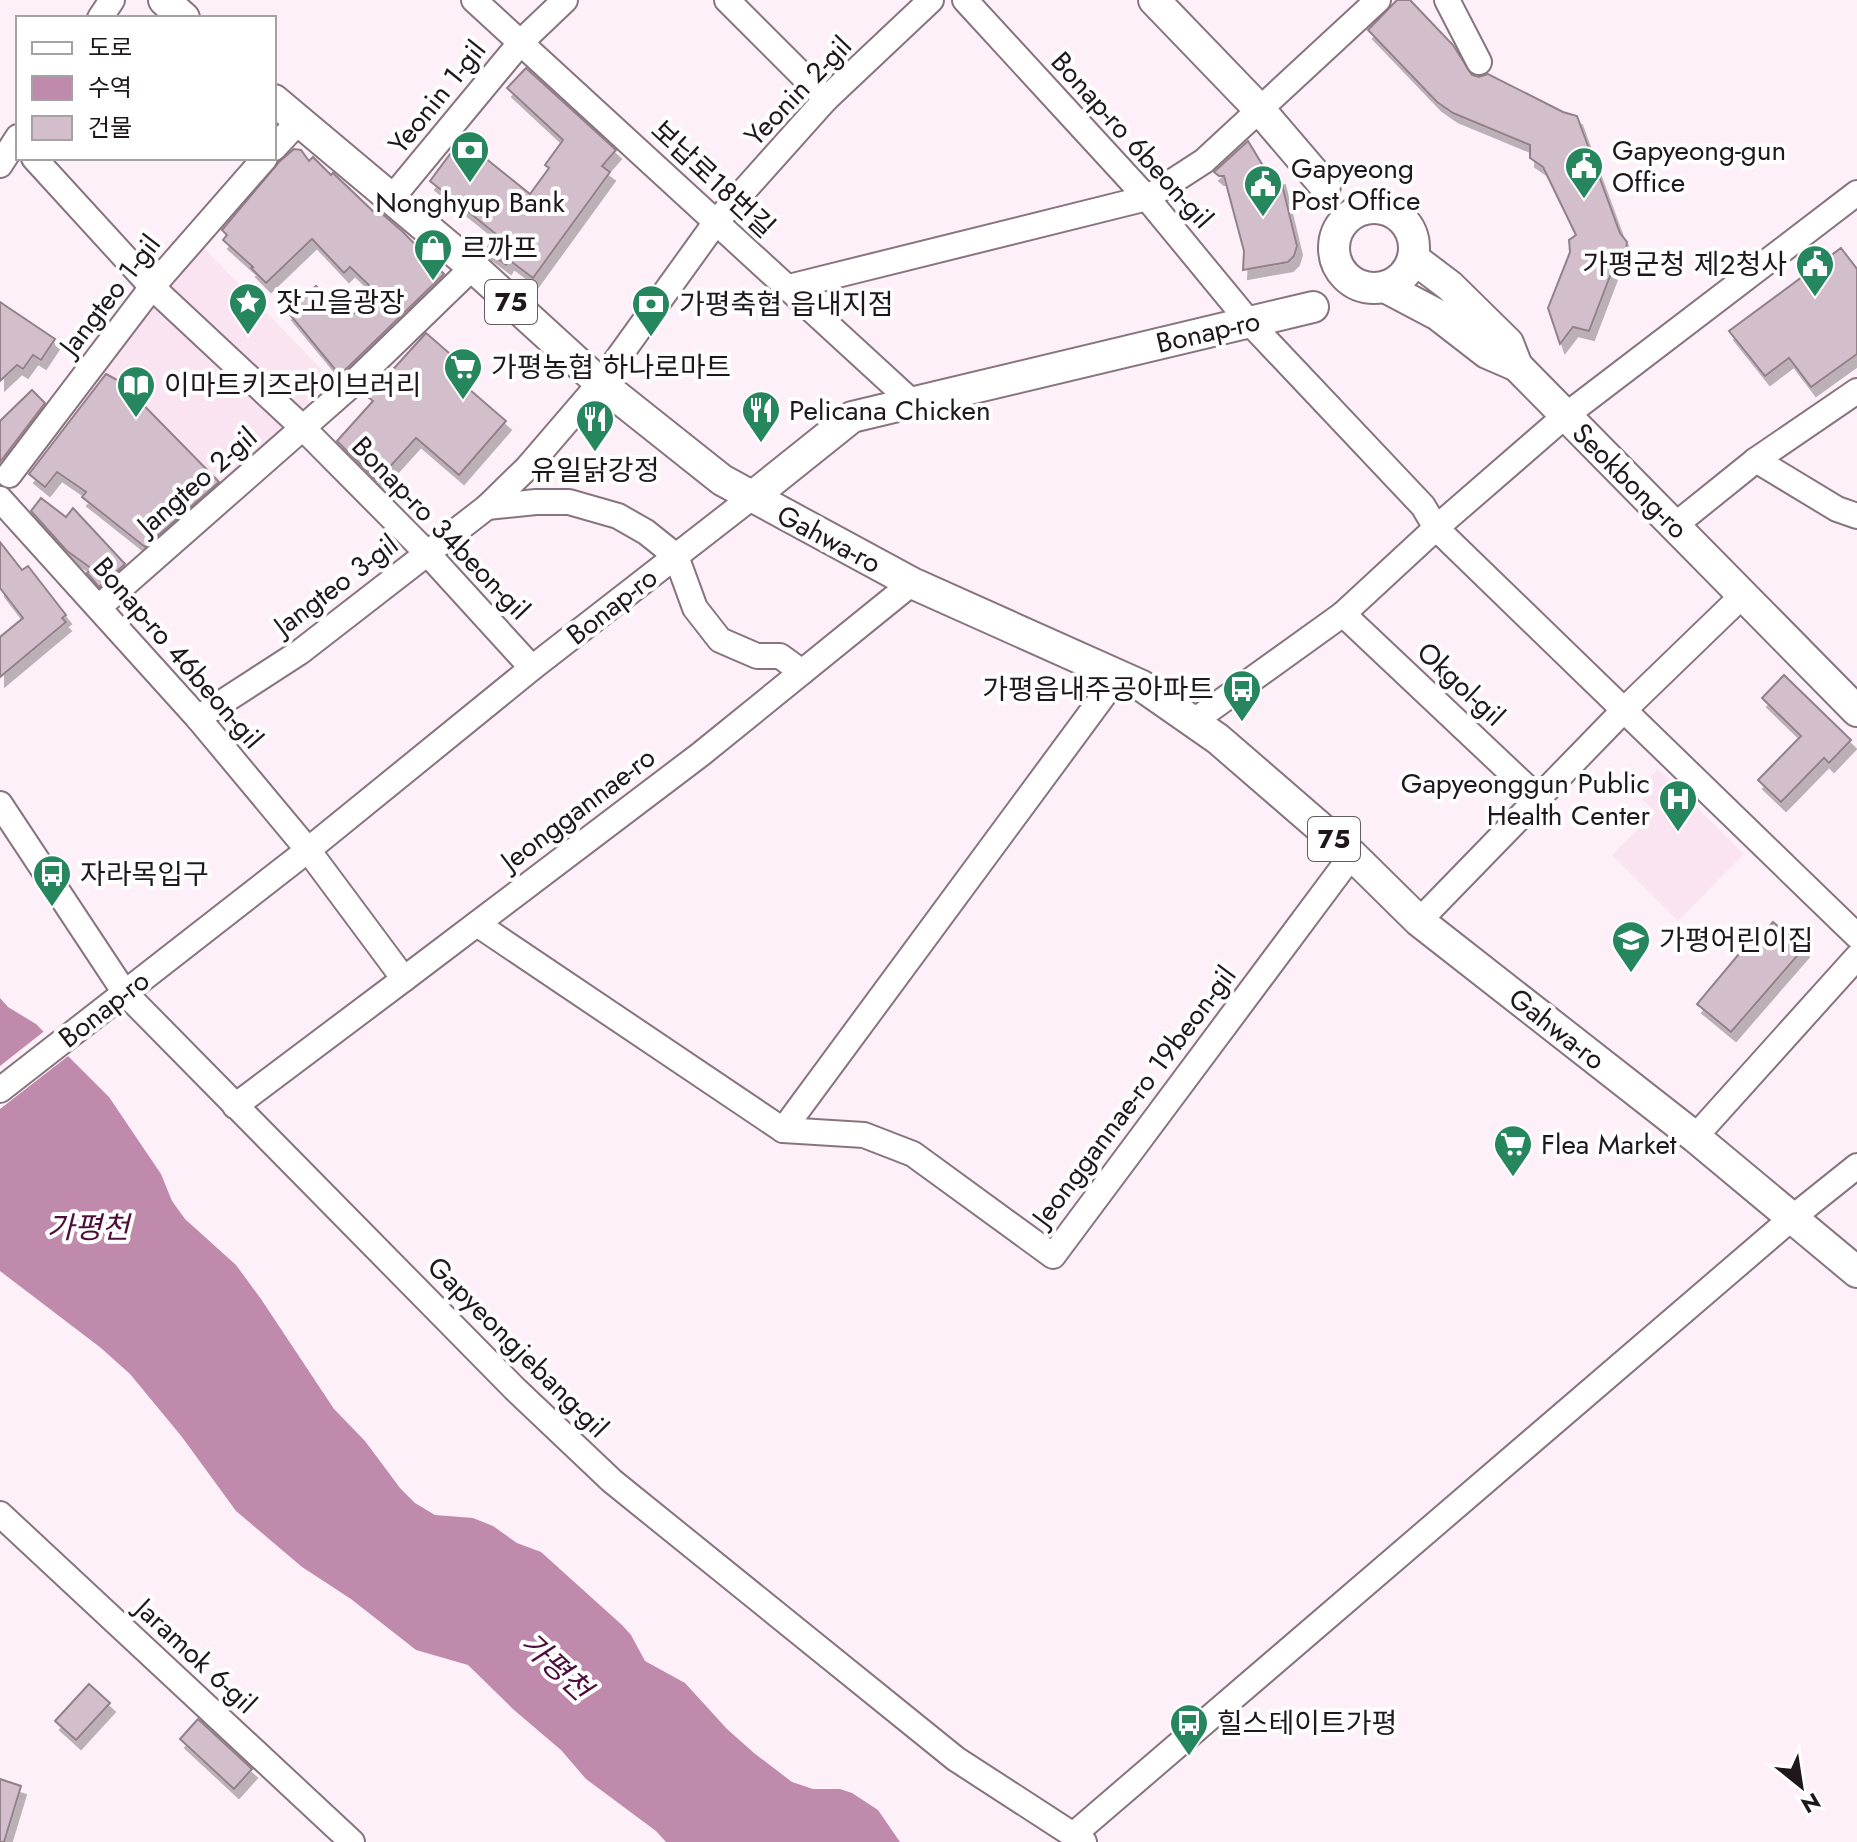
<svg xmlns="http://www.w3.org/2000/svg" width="1857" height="1842" viewBox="0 0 1857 1842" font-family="Jost,'Noto Sans KR',sans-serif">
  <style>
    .built { fill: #fbe4f2 }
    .water { fill: #bf8aab }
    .pier { fill: #fef0f8 }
    .building { fill: #d3becb; stroke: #93808b; stroke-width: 2; filter: url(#shadow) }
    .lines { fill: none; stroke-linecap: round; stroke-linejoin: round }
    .minor-casing { stroke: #87747f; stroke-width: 28 }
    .major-casing { stroke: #87747f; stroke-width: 34 }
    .minor { stroke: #fff; stroke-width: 24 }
    .major { stroke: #fff; stroke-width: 30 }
    .labels { text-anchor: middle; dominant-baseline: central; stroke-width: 8; stroke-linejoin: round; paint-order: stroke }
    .shield { fill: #fff; stroke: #625d60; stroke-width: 2 }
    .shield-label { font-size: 26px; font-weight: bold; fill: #1f171c }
    .street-label { font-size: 28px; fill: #1f171c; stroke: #fff }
    .poi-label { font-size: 28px; fill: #1f171c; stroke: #fff; text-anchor: start }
    .water-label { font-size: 30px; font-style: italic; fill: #4d0e3c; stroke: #fff }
  </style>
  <defs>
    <filter id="shadow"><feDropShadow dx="5" dy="9" stdDeviation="0" flood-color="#0004"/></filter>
  </defs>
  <rect width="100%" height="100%" fill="#fef0f8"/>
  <g class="built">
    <polygon points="202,246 332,380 185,522 67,411 149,306"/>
    <polygon points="1658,769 1744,854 1678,921 1612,855 1655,812 1642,799 1647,794 1640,787"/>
  </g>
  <polygon class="water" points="0,998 8,1007 36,1024 109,1097 161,1174 172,1201 185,1219 236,1265 261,1299 334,1409 365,1441 400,1488 415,1503 435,1515 473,1518 493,1526 517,1543 541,1552 622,1625 631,1635 645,1661 685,1683 727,1729 754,1753 792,1782 813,1789 840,1789 852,1793 878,1810 900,1842 666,1842 656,1831 586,1779 561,1750 514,1710 468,1665 416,1650 351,1599 302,1567 236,1511 182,1437 130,1374 101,1348 0,1271"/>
  <polygon class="pier" points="47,1029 72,1053 0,1109 0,1066"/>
  <g class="building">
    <polygon points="1397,0 1410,0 1453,45 1472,75 1479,77 1488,74 1563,112 1577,116 1620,233 1627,242 1626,252 1617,258 1589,331 1573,327 1560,344 1548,308 1570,252 1569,240 1576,235 1543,167 1530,158 1530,145 1453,113 1437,102 1368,30"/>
    <polygon points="526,68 616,150 602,166 610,172 533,278 509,260 506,265 486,250 497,235 430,181 465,134 478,145 474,149 530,194 549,168 545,165 563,140 507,88"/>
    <polygon points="1248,141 1271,179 1280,176 1297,246 1294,256 1288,262 1243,270 1244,251 1224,176 1219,176 1214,172"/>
    <polygon points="294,149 301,150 309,161 313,157 331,175 333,173 376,214 379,211 403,232 444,274 342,373 338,373 287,311 316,286 333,305 336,302 350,317 377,293 350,267 344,273 312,239 266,283 251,268 253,267 223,240 227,235 222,230 279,162"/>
    <polygon points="1841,248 1857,269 1857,354 1811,387 1789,358 1765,376 1729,331"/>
    <polygon points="0,302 55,339 41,360 33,355 23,369 17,365 0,381"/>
    <polygon points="426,333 456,359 447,370 506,421 459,475 416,438 377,481 337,441 373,401 368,397"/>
    <polygon points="106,374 121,382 219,482 145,547 82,497 86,492 57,472 45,487 29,474"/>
    <polygon points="32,390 45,403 0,462 0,421"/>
    <polygon points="41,498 66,517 73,508 125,564 99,587 87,573 92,569 67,551 31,511"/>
    <polygon points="0,542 22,570 28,566 66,615 62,618 66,622 0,677 0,637 23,618 0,588"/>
    <polygon points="1784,675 1851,740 1829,763 1824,758 1781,802 1758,780 1801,736 1762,698"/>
    <polygon points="1773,922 1804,948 1731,1032 1697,1004 1759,930 1763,934"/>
    <polygon points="89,1684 110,1703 76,1740 55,1721"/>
    <polygon points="198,1719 252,1769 234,1789 180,1739"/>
    <polygon points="0,1779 21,1786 4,1842 0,1842"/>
  </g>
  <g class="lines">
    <defs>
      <g id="minor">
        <polyline points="474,0 912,402"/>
        <polyline points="727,0 826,99"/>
        <polyline points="965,0 1147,198 1250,323 1423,506 1436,528 1857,936"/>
        <polyline points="1447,0 1479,62"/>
        <polyline points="100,18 112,0"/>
        <polyline points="274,148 298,122"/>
        <polyline points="34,158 152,287 303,428 428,554 532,668"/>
        <polyline points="0,165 18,137"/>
        <polyline points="391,199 521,42 565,0"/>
        <polyline points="785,288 1147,198 1204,161 1378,0"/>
        <polyline points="1756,460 1857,391"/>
        <polyline points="9,475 152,287 265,158"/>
        <polyline points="0,499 198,718 308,850 404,979 701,754 912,583"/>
        <polyline points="487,507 536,502 569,502 618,516 646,532 676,556 695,608 720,640 757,656 780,656 802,672"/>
        <polyline points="1674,526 1756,460 1837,509 1857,516"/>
        <polyline points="99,607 348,388 473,267"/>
        <polyline points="1343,614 1538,798"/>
        <polyline points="198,718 300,652 487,507 527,468 600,383 716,222 826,99 931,0"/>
        <polyline points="1194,721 1343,614 1436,528 1565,416 1857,193"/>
        <polyline points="0,804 125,993 515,1389 612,1481 956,1759 1084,1842"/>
        <polyline points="1419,921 1623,711 1743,595"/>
        <polyline points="477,924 783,1130 864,1135 913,1154 1053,1256 1352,855"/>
        <polyline points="0,1090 308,850 532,668 752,497"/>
        <polyline points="235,1106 404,979"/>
        <polyline points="783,1130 1118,676"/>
        <polyline points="1695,1137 1857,957"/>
        <polyline points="0,1514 352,1842"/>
        <polyline points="1073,1835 1792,1218 1857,1166"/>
      </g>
      <g id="major">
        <polyline points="164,0 184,18"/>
        <polyline points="1154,0 1260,110 1325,186"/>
        <polyline points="274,100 473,267 600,383 722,480 912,583 1142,686 1218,739 1352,855 1419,921 1695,1137 1857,1272"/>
        <circle cx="1374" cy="248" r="40"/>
        <polyline points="1385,287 1438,315 1487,353 1517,366 1508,343 1450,286 1413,258"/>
        <polyline points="1517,366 1857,711"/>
        <polyline points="752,497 852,417 1313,307"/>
      </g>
    </defs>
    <use href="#minor" class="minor-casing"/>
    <use href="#major" class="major-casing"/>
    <use href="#minor" class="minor"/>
    <use href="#major" class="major"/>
  </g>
  <defs>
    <symbol id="bank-pin" viewBox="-11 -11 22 30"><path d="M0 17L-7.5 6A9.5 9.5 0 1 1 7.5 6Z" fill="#26865e" stroke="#fff"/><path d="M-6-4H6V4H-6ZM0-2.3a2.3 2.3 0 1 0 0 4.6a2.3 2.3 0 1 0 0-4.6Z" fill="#fff"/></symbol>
    <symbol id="civic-pin" viewBox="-11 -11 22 30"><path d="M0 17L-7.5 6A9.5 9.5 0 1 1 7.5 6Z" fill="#26865e" stroke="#fff"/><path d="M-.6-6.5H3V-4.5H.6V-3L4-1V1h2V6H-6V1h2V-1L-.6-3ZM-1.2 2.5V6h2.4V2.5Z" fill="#fff"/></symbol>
    <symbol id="shop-pin" viewBox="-11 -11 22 30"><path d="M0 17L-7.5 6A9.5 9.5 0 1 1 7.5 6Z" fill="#26865e" stroke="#fff"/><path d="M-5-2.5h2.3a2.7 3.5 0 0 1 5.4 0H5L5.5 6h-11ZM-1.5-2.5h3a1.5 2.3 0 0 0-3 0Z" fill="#fff"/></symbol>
    <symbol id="sight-pin" viewBox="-11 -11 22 30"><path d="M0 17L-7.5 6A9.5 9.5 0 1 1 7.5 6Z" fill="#26865e" stroke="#fff"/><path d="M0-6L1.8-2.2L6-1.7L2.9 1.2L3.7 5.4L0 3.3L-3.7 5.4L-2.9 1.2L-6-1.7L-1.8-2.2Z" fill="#fff"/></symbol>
    <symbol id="supermarket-pin" viewBox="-11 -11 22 30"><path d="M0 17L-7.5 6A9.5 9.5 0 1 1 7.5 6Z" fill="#26865e" stroke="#fff"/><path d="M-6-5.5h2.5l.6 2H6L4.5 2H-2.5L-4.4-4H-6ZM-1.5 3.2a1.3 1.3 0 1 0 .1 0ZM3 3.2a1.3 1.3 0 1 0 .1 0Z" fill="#fff"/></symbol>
    <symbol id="library-pin" viewBox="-11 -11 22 30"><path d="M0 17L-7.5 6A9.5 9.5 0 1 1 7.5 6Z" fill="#26865e" stroke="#fff"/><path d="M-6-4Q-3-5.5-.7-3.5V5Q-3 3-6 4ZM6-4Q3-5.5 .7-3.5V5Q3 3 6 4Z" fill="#fff"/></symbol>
    <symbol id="restaurant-pin" viewBox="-11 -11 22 30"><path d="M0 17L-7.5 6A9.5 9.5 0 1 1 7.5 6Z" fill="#26865e" stroke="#fff"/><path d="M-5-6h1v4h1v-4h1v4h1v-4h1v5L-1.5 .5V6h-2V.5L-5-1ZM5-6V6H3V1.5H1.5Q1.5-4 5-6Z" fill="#fff"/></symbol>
    <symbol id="bus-pin" viewBox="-11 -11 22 30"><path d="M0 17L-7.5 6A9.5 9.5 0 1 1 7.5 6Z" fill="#26865e" stroke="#fff"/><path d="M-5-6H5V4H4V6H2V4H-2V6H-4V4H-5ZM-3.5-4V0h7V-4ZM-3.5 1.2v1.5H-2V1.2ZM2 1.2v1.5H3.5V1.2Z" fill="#fff"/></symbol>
    <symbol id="hospital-pin" viewBox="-11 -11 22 30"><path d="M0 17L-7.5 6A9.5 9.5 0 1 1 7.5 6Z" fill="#26865e" stroke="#fff"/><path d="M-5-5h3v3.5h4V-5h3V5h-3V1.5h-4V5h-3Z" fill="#fff"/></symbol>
    <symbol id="school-pin" viewBox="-11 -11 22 30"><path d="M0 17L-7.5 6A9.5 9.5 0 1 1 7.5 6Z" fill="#26865e" stroke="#fff"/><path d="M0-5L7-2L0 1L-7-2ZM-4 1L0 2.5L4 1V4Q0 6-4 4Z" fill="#fff"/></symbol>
  </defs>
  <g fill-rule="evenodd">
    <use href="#bank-pin" x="448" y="128" width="44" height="60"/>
    <use href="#civic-pin" x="1562" y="144" width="44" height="60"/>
    <use href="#civic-pin" x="1241" y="162" width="44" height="60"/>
    <use href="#shop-pin" x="411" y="226" width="44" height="60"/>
    <use href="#civic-pin" x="1793" y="242" width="44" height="60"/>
    <use href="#sight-pin" x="226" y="280" width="44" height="60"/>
    <use href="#bank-pin" x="629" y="282" width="44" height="60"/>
    <use href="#supermarket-pin" x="441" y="345" width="44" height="60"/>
    <use href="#library-pin" x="114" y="363" width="44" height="60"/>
    <use href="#restaurant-pin" x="739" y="388" width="44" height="60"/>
    <use href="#restaurant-pin" x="573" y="397" width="44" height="60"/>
    <use href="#bus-pin" x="1220" y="667" width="44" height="60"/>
    <use href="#hospital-pin" x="1656" y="777" width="44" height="60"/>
    <use href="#bus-pin" x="30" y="852" width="44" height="60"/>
    <use href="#school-pin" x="1609" y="918" width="44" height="60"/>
    <use href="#supermarket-pin" x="1491" y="1122" width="44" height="60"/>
    <use href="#bus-pin" x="1167" y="1701" width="44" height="60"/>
  </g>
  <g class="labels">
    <g class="shield">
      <rect x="485" y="280" width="52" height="44" rx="6"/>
      <rect x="1308" y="817" width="52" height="44" rx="6"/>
    </g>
    <g class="shield-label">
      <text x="511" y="302">75</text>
      <text x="1334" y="839">75</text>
    </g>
    <g class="street-label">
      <text transform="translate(798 91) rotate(-46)">Yeonin 2-gil</text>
      <text transform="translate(437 97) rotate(-51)">Yeonin 1-gil</text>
      <text transform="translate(1132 140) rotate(48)">Bonap-ro 6beon-gil</text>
      <text transform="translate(713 179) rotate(43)">보납로18번길</text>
      <text transform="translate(110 295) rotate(-52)">Jangteo 1-gil</text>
      <text transform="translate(1208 332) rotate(-13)">Bonap-ro</text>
      <text transform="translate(197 481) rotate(-41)">Jangteo 2-gil</text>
      <text transform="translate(1630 481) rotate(45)">Seokbong-ro</text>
      <text transform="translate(441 528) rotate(46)">Bonap-ro 34beon-gil</text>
      <text transform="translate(829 539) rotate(28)">Gahwa-ro</text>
      <text transform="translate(336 585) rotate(-37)">Jangteo 3-gil</text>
      <text transform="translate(612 606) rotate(-38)">Bonap-ro</text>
      <text transform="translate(178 653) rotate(49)">Bonap-ro 46beon-gil</text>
      <text transform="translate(1461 684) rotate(43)">Okgol-gil</text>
      <text transform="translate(578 809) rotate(-37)">Jeonggannae-ro</text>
      <text transform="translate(104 1009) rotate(-38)">Bonap-ro</text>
      <text transform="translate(1557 1029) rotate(38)">Gahwa-ro</text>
      <text transform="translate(1134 1096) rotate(-53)">Jeonggannae-ro 19beon-gil</text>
      <text transform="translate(518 1347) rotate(45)">Gapyeongjebang-gil</text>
      <text transform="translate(196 1656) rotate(43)">Jaramok 6-gil</text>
    </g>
    <g class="poi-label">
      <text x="1612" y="150">Gapyeong-gun<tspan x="1612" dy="32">Office</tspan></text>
      <text x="1291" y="168">Gapyeong<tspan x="1291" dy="32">Post Office</tspan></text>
      <text x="470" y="202" text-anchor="middle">Nonghyup Bank</text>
      <text x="461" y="248">르까프</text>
      <text x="1787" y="264" text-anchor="end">가평군청 제2청사</text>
      <text x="276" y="302">잣고을광장</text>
      <text x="679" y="304">가평축협 읍내지점</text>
      <text x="491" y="367">가평농협 하나로마트</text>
      <text x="164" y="385">이마트키즈라이브러리</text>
      <text x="789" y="410">Pelicana Chicken</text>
      <text x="595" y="470" text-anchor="middle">유일닭강정</text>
      <text x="1214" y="689" text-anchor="end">가평읍내주공아파트</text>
      <text x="1650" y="783" text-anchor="end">Gapyeonggun Public<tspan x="1650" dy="32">Health Center</tspan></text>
      <text x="80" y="874">자라목입구</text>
      <text x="1659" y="940">가평어린이집</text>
      <text x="1541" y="1144">Flea Market</text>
      <text x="1217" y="1723">힐스테이트가평</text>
    </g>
    <g class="water-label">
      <text x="88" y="1227">가평천</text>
      <text transform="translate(556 1666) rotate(43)">가평천</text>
    </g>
  </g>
  <rect x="16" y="16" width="260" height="144" fill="#ffffff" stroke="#a5a2a4" stroke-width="2"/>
  <rect x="32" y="42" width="40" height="12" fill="#ffffff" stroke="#a5a2a4" stroke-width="2"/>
  <text x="88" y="56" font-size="24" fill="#1f171c">도로</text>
  <rect x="32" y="76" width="40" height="24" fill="#bf8aab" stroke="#a5a2a4" stroke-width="2"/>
  <text x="88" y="96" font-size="24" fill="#1f171c">수역</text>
  <rect x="32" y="116" width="40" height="24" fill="#d3becb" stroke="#a5a2a4" stroke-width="2"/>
  <text x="88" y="136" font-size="24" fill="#1f171c">건물</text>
  <g transform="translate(1801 1786) rotate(150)" stroke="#ffffff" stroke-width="6" paint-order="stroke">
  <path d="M0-6L14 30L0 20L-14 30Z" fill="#1f171c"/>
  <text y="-12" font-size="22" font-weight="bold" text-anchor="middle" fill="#1f171c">N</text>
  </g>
</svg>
